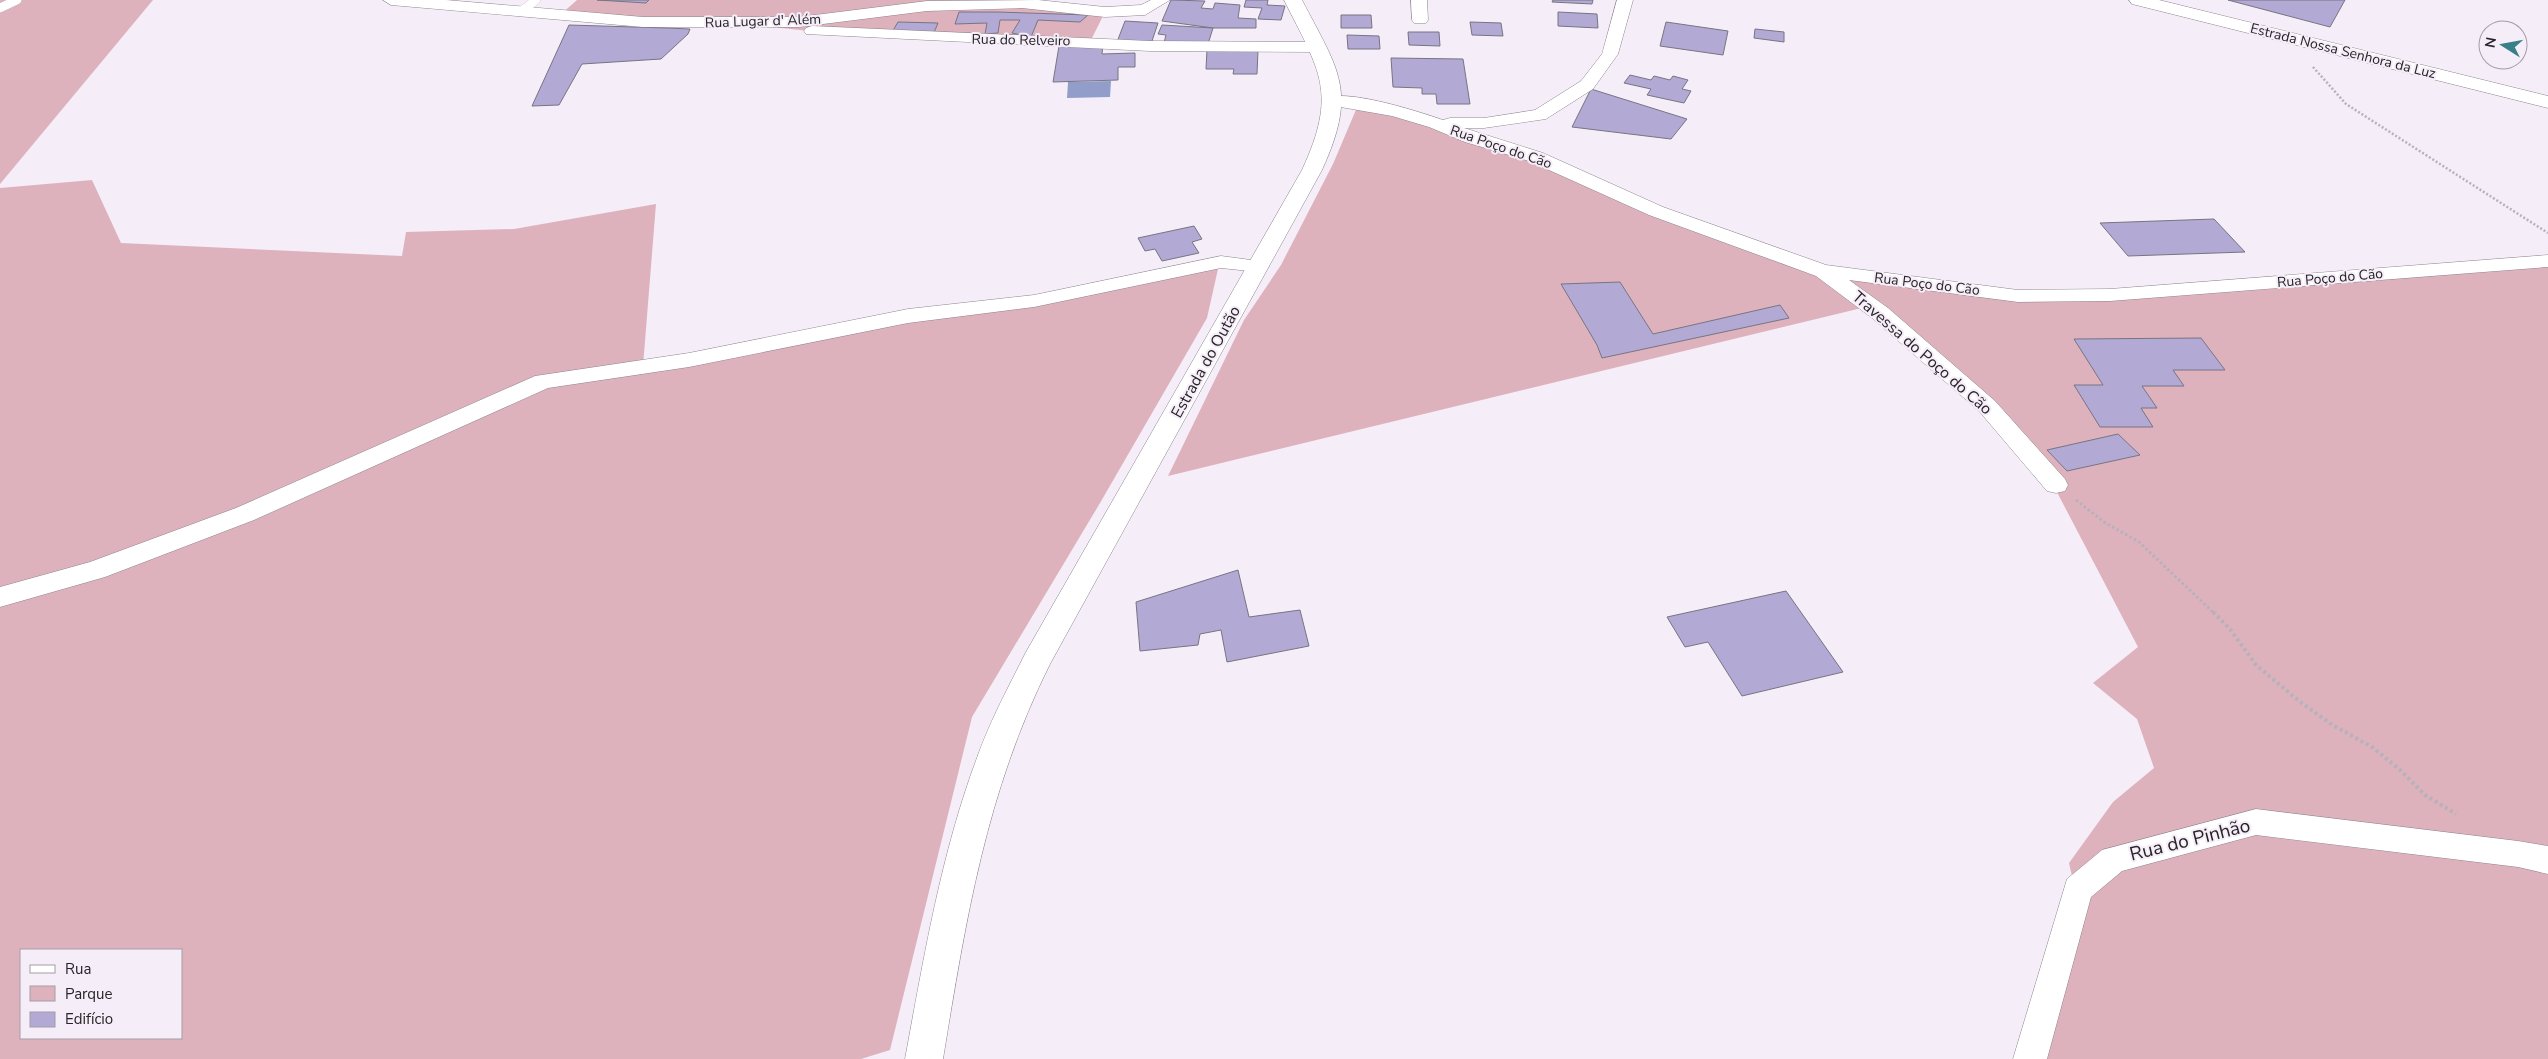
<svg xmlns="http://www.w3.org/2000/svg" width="2548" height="1059" viewBox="0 0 2548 1059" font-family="'Nunito Sans',sans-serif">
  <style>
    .green { fill: #deb2bd; fill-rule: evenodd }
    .water { fill: #929ec9 }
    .building { fill: #b2a9d5; stroke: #777581 }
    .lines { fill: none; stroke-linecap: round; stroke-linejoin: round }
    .service-casing { stroke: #8c848e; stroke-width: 9 }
    .minor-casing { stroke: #8c848e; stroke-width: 1 }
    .tertiary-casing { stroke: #8c848e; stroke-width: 1 }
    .path-far2 { stroke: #b7b1ba; stroke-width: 2.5; stroke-dasharray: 2 2; stroke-linecap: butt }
    .path-far1 { stroke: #b7b1ba; stroke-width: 3; stroke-dasharray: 2.5 2.5; stroke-linecap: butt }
    .path { stroke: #b7b1ba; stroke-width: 4; stroke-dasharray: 3 3; stroke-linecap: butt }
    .service { stroke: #fff; stroke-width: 9 }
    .minor { fill: #fff; fill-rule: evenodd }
    .tertiary { fill: #fff; fill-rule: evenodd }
    .labels { text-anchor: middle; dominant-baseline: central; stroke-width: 4; stroke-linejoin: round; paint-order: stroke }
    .far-street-label { font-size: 14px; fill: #272428; stroke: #f5edf8 }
    .street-label { font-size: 16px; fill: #272428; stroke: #f5edf8 }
    .near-street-label { font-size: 19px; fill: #272428; stroke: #f5edf8 }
  </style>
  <rect width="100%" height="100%" fill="#f5edf8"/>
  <g class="green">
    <polygon points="0,0 153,0 0,184"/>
    <polygon points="577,0 1024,0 1023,2 1105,12 1090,42 809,31 763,26 560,15"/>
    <polygon points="1358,105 1435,123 1823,271 2018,296 2548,261 2548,1059 2030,1059 2076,894 2069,863 2113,802 2154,768 2137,719 2093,683 2138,647 2048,475 1870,306 1168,476 1244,320 1281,265 1333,164"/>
    <path d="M92,180L121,243L402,256L406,232L514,229L656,204L643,366L1034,301L1220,260L1207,318L1100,503L972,717L890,1050L861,1059H0V188ZM21,950H181V1038H21Z"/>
  </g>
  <polygon class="water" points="1111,81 1110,97 1067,98 1068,82"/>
  <g class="building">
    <polygon points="597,0 649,0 646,3"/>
    <polygon points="1171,0 1205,1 1201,8 1213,9 1215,3 1240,5 1238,18 1256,19 1256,28 1213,28 1162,21"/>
    <polygon points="1246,0 1268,0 1267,5 1285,6 1281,20 1258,19 1262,8 1244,7"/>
    <polygon points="1553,0 1593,0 1592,4 1552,2"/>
    <polygon points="2228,0 2345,0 2330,27"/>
    <polygon points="959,12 997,12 1088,15 1080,22 1038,20 1031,37 1012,33 1020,20 1000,20 998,33 985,34 987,23 955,24"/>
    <polygon points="1558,12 1597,14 1598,28 1558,26"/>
    <polygon points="1341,15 1371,15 1372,28 1341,28"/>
    <polygon points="1125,21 1158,23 1151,44 1117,42"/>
    <polygon points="898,22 938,23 933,35 891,34"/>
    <polygon points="1470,22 1501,23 1503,36 1472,35"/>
    <polygon points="1666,22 1728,31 1723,55 1660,46"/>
    <polygon points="569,25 667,28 690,29 688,34 661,59 582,64 559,105 532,106"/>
    <polygon points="1162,25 1213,28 1208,44 1164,43 1166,35 1158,34"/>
    <polygon points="1755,29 1784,32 1784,42 1754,38"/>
    <polygon points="1408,32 1439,32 1440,46 1409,45"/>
    <polygon points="1347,35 1379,36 1380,49 1348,49"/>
    <polygon points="1103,43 1102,54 1135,53 1135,67 1118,67 1118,80 1053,82 1059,46"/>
    <polygon points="1207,50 1258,50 1257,74 1233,74 1234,69 1206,69"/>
    <polygon points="1391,58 1463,59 1470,104 1437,104 1436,94 1422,94 1422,88 1393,87"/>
    <polygon points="1630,75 1651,80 1654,76 1670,80 1673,76 1688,80 1682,89 1691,91 1684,103 1647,95 1651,89 1624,83"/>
    <polygon points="1591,89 1687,119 1671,139 1572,127"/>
    <polygon points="2214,219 2245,252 2128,256 2100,223"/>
    <polygon points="1194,226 1202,239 1192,242 1199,253 1162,261 1155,249 1145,251 1138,238"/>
    <polygon points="1620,282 1653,334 1780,305 1789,318 1602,358 1597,345 1561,284"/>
    <polygon points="2201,338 2225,370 2173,370 2184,386 2142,386 2157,408 2141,408 2153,427 2100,427 2074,385 2103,385 2074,339"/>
    <polygon points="2118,434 2140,455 2067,471 2047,450"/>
    <polygon points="1238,570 1249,617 1300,610 1309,646 1227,662 1221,630 1200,634 1198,645 1140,651 1136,602"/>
    <polygon points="1786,591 1843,672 1742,696 1708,642 1685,647 1667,617"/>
  </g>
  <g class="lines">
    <defs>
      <g id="service">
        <polyline points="0,8 17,0"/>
        <polyline points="523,10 536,0"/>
      </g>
      <g id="minor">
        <polygon points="383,0 446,0 643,17 799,17 927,1 1038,0 1105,7 1141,5 1151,0 1170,0 1145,15 1105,17 1022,8 927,11 799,27 643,27 391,5"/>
        <polygon points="1411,0 1427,0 1428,20 1426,23 1414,23 1412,20"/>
        <path d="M1617,0H1633L1618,54L1593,89L1546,119L1484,128H1464L1543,153L1663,207L1826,265L2018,290L2110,289L2548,255V267L2110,301L2018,302L1849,280L1888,308L1995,401L2065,479L2068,485L2065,491L2056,493L2047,491L1979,411L1872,318L1816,276L1649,215L1529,161L1465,142L1429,127L1392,116L1329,105L1326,101L1329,97C1354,91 1417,111 1443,120L1450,118H1484L1535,110L1581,81L1602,54Z"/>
        <polygon points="812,26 1150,41 1316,42 1324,47 1316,52 1150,51 806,34 804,31 806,28"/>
        <polygon points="1221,256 1266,262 1269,266 1266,270 1259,272 1221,268 1034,307 908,323 689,367 548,388 254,520 105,577 0,607 0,587 90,562 236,508 535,376 689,353 908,309 1034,295"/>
        <polygon points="2256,809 2518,841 2548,846 2548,874 2518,867 2256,835 2122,871 2091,897 2047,1059 2013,1059 2067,879 2102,850"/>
      </g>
      <g id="tertiary">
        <path d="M1284,0H1302C1339,71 1358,91 1322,170L1050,664C986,792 966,919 943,1059H905C924,957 941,853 978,755C991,719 1009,686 1026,652L1302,170C1338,92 1320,72 1284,0Z"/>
        <polygon points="2129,0 2159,0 2548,96 2548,108 2132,4"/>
      </g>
    </defs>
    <use href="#service" class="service-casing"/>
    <use href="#minor" class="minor-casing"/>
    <use href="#tertiary" class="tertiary-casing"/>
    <polyline class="path-far2" points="2313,67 2346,104 2548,233"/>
    <polyline class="path-far1" points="2076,500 2104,522 2139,542 2214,613"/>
    <polyline class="path" points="2213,612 2230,629 2256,665 2299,701 2331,724 2372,747 2399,769 2425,795 2456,814"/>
    <use href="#service" class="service"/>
    <use href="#minor" class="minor"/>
    <use href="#tertiary" class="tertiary"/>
  </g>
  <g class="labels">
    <g class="far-street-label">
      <text transform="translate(763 21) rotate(-2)">Rua Lugar d' Além</text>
      <text transform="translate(1021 40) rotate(1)">Rua do Relveiro</text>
      <text transform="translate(2343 51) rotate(14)">Estrada Nossa Senhora da Luz</text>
      <text transform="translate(1501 147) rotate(19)">Rua Poço do Cão</text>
      <text transform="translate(2330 278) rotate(-5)">Rua Poço do Cão</text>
      <text transform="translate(1927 284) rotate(7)">Rua Poço do Cão</text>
    </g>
    <g class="street-label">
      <text transform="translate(1922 353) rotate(41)">Travessa do Poço do Cão</text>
      <text transform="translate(1206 362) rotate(-61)">Estrada do Outão</text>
    </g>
    <g class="near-street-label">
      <text transform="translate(2190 840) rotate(-14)">Rua do Pinhão</text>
    </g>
  </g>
  <rect x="20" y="949" width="162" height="90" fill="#f5edf8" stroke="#a39da5"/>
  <rect x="30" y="965" width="25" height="8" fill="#ffffff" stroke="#a39da5"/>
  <text x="65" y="974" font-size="15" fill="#272428">Rua</text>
  <rect x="30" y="986" width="25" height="15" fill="#deb2bd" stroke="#a39da5"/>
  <text x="65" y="999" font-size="15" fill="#272428">Parque</text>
  <rect x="30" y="1012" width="25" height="15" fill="#b2a9d5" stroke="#a39da5"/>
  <text x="65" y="1024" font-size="15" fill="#272428">Edifício</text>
  <g transform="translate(2503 45) rotate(281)"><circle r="24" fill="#f5edf8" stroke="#a39da5"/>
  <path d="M0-4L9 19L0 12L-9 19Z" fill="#387f87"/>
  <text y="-8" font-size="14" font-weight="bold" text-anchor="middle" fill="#272428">N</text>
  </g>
</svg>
